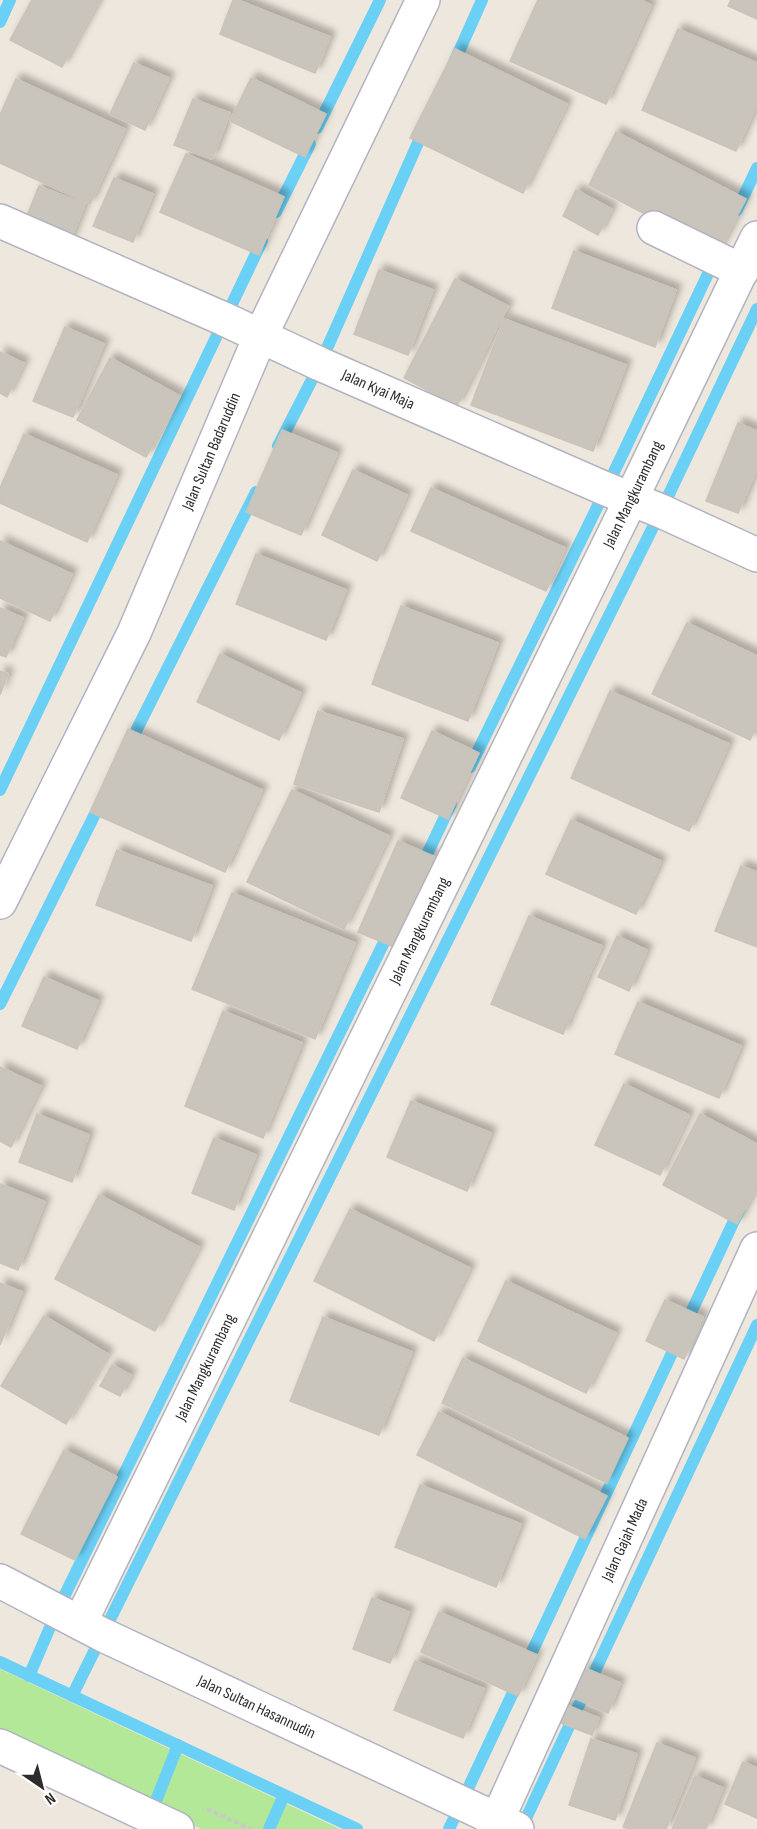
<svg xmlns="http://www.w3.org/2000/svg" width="757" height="1829" viewBox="0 0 757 1829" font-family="'Sofia Sans Condensed',sans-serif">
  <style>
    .green { fill: #b2e897 }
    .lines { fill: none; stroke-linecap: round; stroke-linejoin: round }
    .stream { stroke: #6bd0f6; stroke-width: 12 }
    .building { fill: #c9c5bc; stroke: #cac3b7; stroke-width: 1.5; filter: url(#shadow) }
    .street-casing { stroke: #b1b4c0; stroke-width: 36 }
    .secondary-casing { stroke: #b1b4c0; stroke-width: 36 }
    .path { stroke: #c8c8c8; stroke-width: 4; stroke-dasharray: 4.5 3; stroke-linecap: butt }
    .street { stroke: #fff; stroke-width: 33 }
    .secondary { stroke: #fff; stroke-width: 33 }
    .labels { text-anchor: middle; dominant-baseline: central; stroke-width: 6; stroke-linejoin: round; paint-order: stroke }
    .street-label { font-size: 16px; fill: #2c2c2c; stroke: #fff }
  </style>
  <defs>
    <filter id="shadow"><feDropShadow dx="5.5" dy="-5.5" stdDeviation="3" flood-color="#0004"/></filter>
  </defs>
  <rect width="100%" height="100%" fill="#eee7dd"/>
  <polygon class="green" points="0,1669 340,1829 201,1829 0,1735"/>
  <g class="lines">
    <g class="stream">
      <polyline points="0,22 10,0"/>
      <polyline points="453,65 482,0"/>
      <polyline points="317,128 380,0"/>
      <polyline points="737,210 757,168"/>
      <polyline points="276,212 310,144"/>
      <polyline points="278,446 320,364 425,127"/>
      <polyline points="128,747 256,492"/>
      <polyline points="470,767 606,489 715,259"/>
      <polyline points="0,790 262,241"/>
      <polyline points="421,867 451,804"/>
      <polyline points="0,1004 102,800"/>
      <polyline points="0,1662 357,1829"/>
      <polyline points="29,1676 57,1611 391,928"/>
      <polyline points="72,1696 661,511 757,309"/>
      <polyline points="150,1816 178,1745"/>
      <polyline points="269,1829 284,1795"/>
      <polyline points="449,1829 740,1208"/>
      <polyline points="521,1829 757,1325"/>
    </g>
  </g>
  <g class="building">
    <polygon points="32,0 99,0 62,67 10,40"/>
    <polygon points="233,0 238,0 330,37 315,73 220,34"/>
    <polygon points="538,0 641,0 651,5 606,104 510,61"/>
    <polygon points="731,0 757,0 757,19 728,6"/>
    <polygon points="678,29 757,63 757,104 736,151 642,110"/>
    <polygon points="455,49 567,104 523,193 410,138"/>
    <polygon points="134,63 169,78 145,130 110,114"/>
    <polygon points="251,78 326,114 305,157 230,121"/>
    <polygon points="16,79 125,129 90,204 0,163 0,115"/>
    <polygon points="193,99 230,113 212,159 174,145"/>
    <polygon points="616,132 746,199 718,252 589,185"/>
    <polygon points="186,154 284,197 259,255 160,212"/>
    <polygon points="114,178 153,194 133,242 93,226"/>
    <polygon points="39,186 85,204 68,246 22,228"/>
    <polygon points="576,190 612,209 598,235 563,216"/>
    <polygon points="574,251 676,290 655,347 552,308"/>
    <polygon points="379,270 433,290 408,355 354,334"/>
    <polygon points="455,279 508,306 457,406 404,378"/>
    <polygon points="504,319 626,365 593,451 471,405"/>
    <polygon points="65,327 104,344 73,417 33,401"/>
    <polygon points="0,352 24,363 7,397 0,393"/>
    <polygon points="110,358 180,396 146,457 77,420"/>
    <polygon points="738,423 757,431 757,468 738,513 706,501"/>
    <polygon points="282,430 337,453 301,535 246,512"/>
    <polygon points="24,434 117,475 87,542 0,503 0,488"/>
    <polygon points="353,470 407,495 377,561 322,535"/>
    <polygon points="431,488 565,548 546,591 411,531"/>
    <polygon points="0,541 72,574 50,621 0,598"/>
    <polygon points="256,554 346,590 326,640 236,604"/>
    <polygon points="401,606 498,643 468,721 372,684"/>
    <polygon points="0,608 23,618 6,657 0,655"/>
    <polygon points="687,623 757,656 757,725 750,740 652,694"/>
    <polygon points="220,654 301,693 279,740 197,702"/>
    <polygon points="0,671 8,674 0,695"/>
    <polygon points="610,691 729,744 689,831 571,778"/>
    <polygon points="318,711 403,739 379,812 294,784"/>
    <polygon points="128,729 262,790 225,872 90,812"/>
    <polygon points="432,731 479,753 448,819 401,798"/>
    <polygon points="292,790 389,836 344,929 247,882"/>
    <polygon points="571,820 661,861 636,914 546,874"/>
    <polygon points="398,841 435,857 394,947 358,932"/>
    <polygon points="117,850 212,886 191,941 96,905"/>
    <polygon points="741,866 757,872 757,947 715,931"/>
    <polygon points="232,893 355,943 315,1039 192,989"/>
    <polygon points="529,916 602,946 563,1034 491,1004"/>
    <polygon points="617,936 647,950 629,991 598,977"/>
    <polygon points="44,977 98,1001 77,1049 22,1026"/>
    <polygon points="638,1002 741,1046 719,1098 615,1054"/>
    <polygon points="223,1011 302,1043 263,1138 185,1106"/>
    <polygon points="0,1067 41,1086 11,1147 0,1141"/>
    <polygon points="624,1084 689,1115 660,1175 595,1145"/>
    <polygon points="411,1101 491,1133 467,1191 387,1157"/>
    <polygon points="37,1114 89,1135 72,1182 19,1162"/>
    <polygon points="700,1114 757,1144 757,1186 737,1224 663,1185"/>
    <polygon points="214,1138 256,1155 234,1210 192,1193"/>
    <polygon points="0,1184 45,1202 18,1270 0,1263"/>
    <polygon points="99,1195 199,1247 155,1331 55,1279"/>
    <polygon points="350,1209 470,1268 434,1341 314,1281"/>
    <polygon points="506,1281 616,1333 586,1393 478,1341"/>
    <polygon points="0,1283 22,1292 0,1345"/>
    <polygon points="665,1300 703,1317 684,1359 646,1341"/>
    <polygon points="44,1316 108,1354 66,1424 1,1386"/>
    <polygon points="323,1317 412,1352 379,1435 290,1401"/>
    <polygon points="463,1358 628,1438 607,1483 442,1403"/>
    <polygon points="112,1365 131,1375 120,1396 100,1386"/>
    <polygon points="439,1412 607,1496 585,1539 417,1455"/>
    <polygon points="64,1450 117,1477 75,1560 21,1534"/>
    <polygon points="420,1485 521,1524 496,1587 395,1547"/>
    <polygon points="372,1598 409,1612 390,1663 353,1649"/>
    <polygon points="439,1612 537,1655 518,1696 421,1652"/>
    <polygon points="415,1661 484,1689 463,1738 394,1710"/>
    <polygon points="585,1668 620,1683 608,1713 572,1697"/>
    <polygon points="564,1704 599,1718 592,1735 556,1721"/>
    <polygon points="591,1739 637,1754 615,1820 569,1805"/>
    <polygon points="657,1743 695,1758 666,1829 629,1829 623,1827"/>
    <polygon points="743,1762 757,1768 757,1818 725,1804"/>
    <polygon points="695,1776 723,1788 706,1829 672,1829"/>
  </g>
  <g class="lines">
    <defs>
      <g id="street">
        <path id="s1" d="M0,221L224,319L320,364L606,489L661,511L757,555"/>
        <polyline points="654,228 742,271"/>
        <path id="s2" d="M0,902L134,633L260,337L423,0"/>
        <path id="s3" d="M80,1623L631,499L757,238"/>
        <path id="s4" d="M493,1829L757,1249"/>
      </g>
      <g id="secondary">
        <path id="s5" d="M0,1581L103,1635L517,1829"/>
        <polyline points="0,1746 177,1829"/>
      </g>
    </defs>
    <use href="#street" class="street-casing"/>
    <use href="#secondary" class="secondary-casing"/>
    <polyline class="path" points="207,1809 251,1829"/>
    <use href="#street" class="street"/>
    <use href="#secondary" class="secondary"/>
  </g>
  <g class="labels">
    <g class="street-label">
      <text stroke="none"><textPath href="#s1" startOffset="414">Jalan Kyai Maja</textPath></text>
      <text stroke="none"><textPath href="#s2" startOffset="498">Jalan Sultan Badaruddin</textPath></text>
      <text stroke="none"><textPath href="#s3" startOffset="1257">Jalan Mangkurambang</textPath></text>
      <text stroke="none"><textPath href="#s3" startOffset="771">Jalan Mangkurambang</textPath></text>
      <text stroke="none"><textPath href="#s3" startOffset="285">Jalan Mangkurambang</textPath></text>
      <text stroke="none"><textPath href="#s4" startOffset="318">Jalan Gajah Mada</textPath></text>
      <text stroke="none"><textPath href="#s5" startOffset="286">Jalan Sultan Hasannudin</textPath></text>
    </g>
  </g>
  <g transform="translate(42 1787) rotate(145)" stroke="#ffffff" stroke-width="4.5" paint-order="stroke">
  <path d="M0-4.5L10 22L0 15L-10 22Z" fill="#2c2c2c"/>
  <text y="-9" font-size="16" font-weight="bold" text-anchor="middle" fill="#2c2c2c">N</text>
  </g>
</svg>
